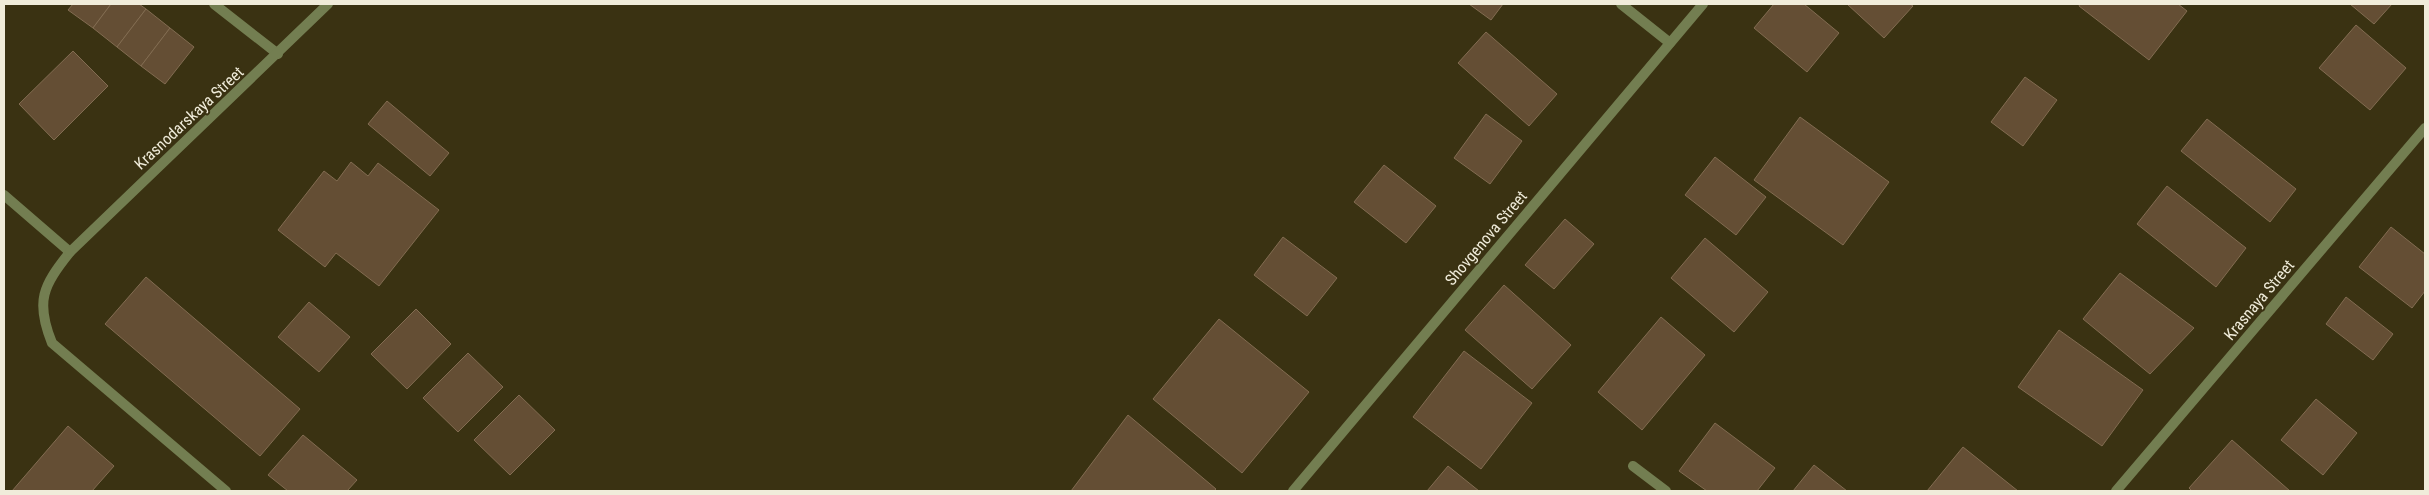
<svg xmlns="http://www.w3.org/2000/svg" width="2429" height="495" viewBox="0 0 2429 495" font-family="'Roboto Condensed',sans-serif">
  <style>
    .building { fill: #644e34; stroke: #826c51 }
    .lines { fill: none; stroke-linecap: round; stroke-linejoin: round }
    .lane { stroke: #737e51; stroke-width: 10 }
    .street { stroke: #737e51; stroke-width: 10 }
    .labels { text-anchor: middle; dominant-baseline: central; stroke-width: 4; stroke-linejoin: round; paint-order: stroke }
    .street-label { font-size: 16px; fill: #f0ecda; stroke: #3a3212 }
  </style>
  <rect width="100%" height="100%" fill="#3a3212"/>
  <g class="building">
    <polygon points="73,4 111,4 93,28 68,10"/>
    <polygon points="111,4 139,4 146,9 117,47 93,28"/>
    <polygon points="1469,4 1503,4 1491,20"/>
    <polygon points="1774,4 1804,4 1839,33 1807,72 1754,28"/>
    <polygon points="1847,4 1910,4 1913,6 1884,38"/>
    <polygon points="2080,4 2178,4 2187,11 2149,60 2079,6"/>
    <polygon points="2350,4 2392,4 2374,24"/>
    <polygon points="146,9 170,28 141,66 117,47"/>
    <polygon points="2356,25 2406,68 2370,110 2319,68"/>
    <polygon points="170,28 194,47 165,84 141,66"/>
    <polygon points="1486,32 1557,94 1529,126 1458,63"/>
    <polygon points="73,51 108,86 54,140 19,104"/>
    <polygon points="2025,77 2057,100 2023,146 1991,122"/>
    <polygon points="387,101 449,153 430,176 368,124"/>
    <polygon points="1486,114 1522,141 1490,184 1454,158"/>
    <polygon points="1800,117 1889,182 1843,245 1754,180"/>
    <polygon points="2207,119 2296,189 2270,222 2181,151"/>
    <polygon points="1715,157 1766,197 1736,235 1685,195"/>
    <polygon points="351,162 368,176 378,163 439,210 379,286 336,253 325,267 278,230 324,171 337,181"/>
    <polygon points="1384,165 1436,206 1406,243 1354,202"/>
    <polygon points="2167,186 2246,248 2216,287 2137,224"/>
    <polygon points="1565,219 1594,244 1554,289 1525,265"/>
    <polygon points="2391,227 2425,254 2425,291 2412,308 2359,267"/>
    <polygon points="1283,237 1337,278 1307,316 1254,275"/>
    <polygon points="1705,238 1768,292 1734,332 1671,278"/>
    <polygon points="2120,273 2194,328 2150,374 2083,319"/>
    <polygon points="146,277 300,409 260,456 105,324"/>
    <polygon points="1504,285 1571,345 1532,389 1465,330"/>
    <polygon points="2346,297 2393,334 2373,360 2326,324"/>
    <polygon points="309,302 350,337 319,372 278,337"/>
    <polygon points="416,309 451,344 407,389 371,354"/>
    <polygon points="1661,317 1705,355 1642,430 1598,392"/>
    <polygon points="1219,319 1309,392 1242,473 1153,399"/>
    <polygon points="2059,330 2143,390 2102,446 2018,387"/>
    <polygon points="1464,351 1532,403 1481,469 1413,417"/>
    <polygon points="468,353 503,387 458,432 423,398"/>
    <polygon points="519,395 555,430 510,475 474,440"/>
    <polygon points="2316,399 2357,433 2323,475 2281,440"/>
    <polygon points="1128,415 1216,489 1214,491 1071,491"/>
    <polygon points="1715,423 1775,468 1757,491 1707,491 1679,471"/>
    <polygon points="68,426 114,466 92,491 12,491"/>
    <polygon points="303,435 357,480 347,491 288,491 268,475"/>
    <polygon points="2232,440 2290,491 2192,491 2189,488"/>
    <polygon points="1963,447 2018,491 1927,491"/>
    <polygon points="1814,465 1847,491 1793,491"/>
    <polygon points="1448,466 1479,491 1427,491"/>
  </g>
  <g class="lines">
    <g class="lane">
      <polyline points="214,4 278,54"/>
      <polyline points="1621,4 1670,43"/>
      <path d="M4,195L70,252C43,286 35,301 52,343L226,491"/>
      <polyline points="1633,466 1666,491"/>
    </g>
    <g class="street">
      <polyline points="70,252 328,4"/>
      <polyline points="1293,491 1703,4"/>
      <polyline points="2116,491 2425,128"/>
    </g>
  </g>
  <g class="labels">
    <g class="street-label">
      <text transform="translate(189 118) rotate(-43)">Krasnodarskaya Street</text>
      <text transform="translate(1486 238) rotate(-50)">Shovgenova Street</text>
      <text transform="translate(2259 300) rotate(-50)">Krasnaya Street</text>
    </g>
  </g>
  <rect width="2429" height="495" fill="none" stroke="#f0ecda" stroke-width="10"/>
</svg>
